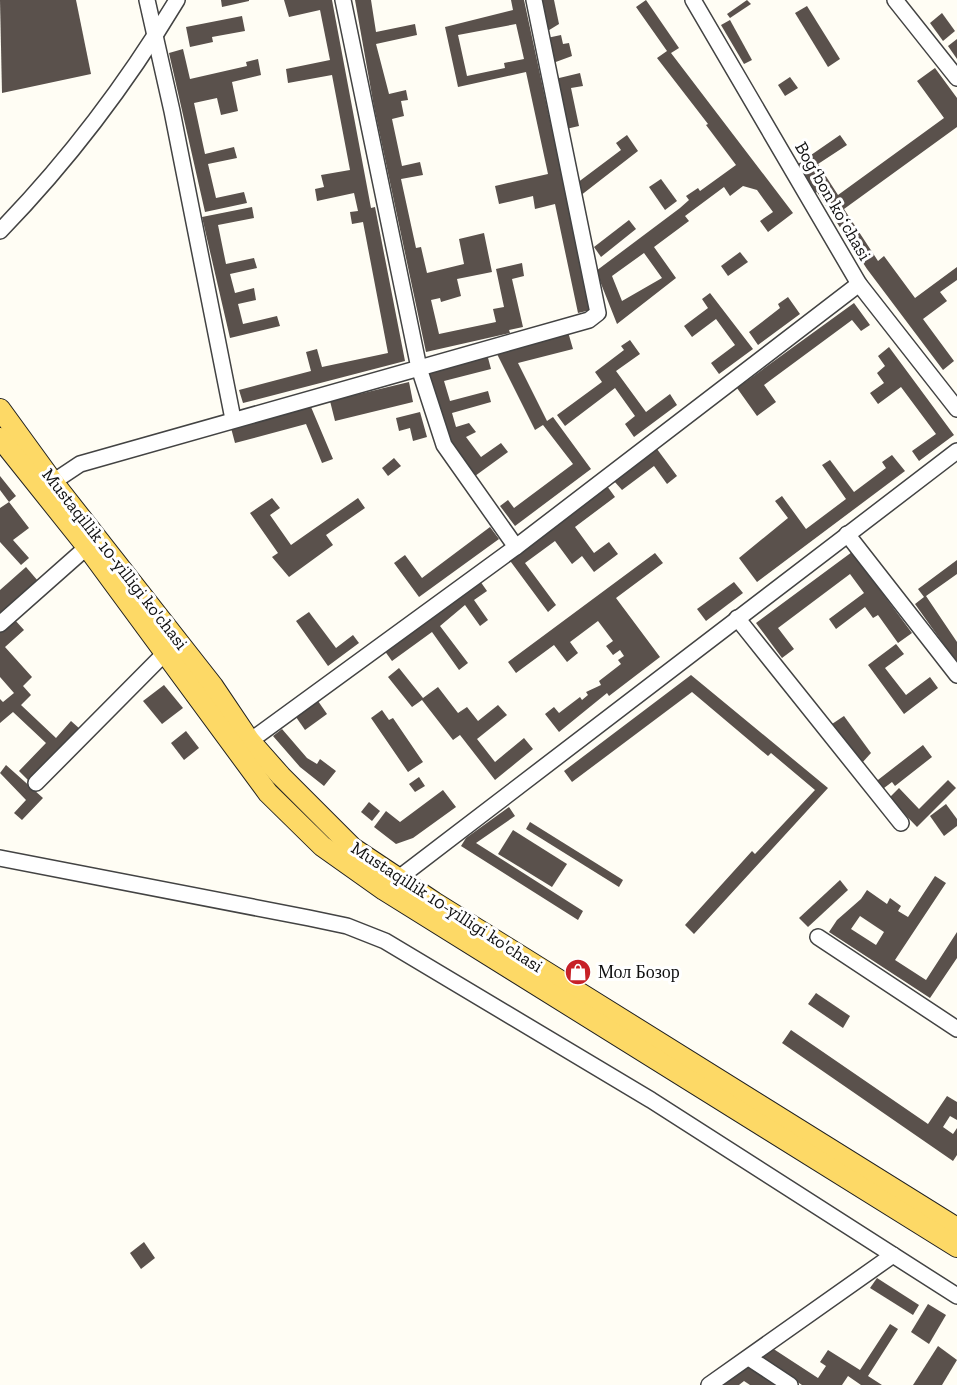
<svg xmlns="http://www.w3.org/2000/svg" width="957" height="1385" viewBox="0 0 957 1385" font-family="'Zilla Slab',serif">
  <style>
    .building { fill: #5a514c; fill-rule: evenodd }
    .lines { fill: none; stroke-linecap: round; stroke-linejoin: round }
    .minor-casing { stroke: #434343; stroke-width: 18 }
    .major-casing { stroke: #212121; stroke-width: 22 }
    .minor { stroke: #fff; stroke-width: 15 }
    .major { stroke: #fdd966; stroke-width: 20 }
    .labels { text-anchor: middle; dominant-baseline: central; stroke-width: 6; stroke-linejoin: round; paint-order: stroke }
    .street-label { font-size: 18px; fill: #101010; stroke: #fff }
    .poi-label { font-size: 18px; fill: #101010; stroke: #fff; text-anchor: start }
  </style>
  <rect width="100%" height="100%" fill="#fffdf4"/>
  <g class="building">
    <polygon points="0,0 76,0 91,74 2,93"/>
    <polygon points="221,0 249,0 249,1 222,7"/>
    <polygon points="284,0 332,0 371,208 375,207 405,361 243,403 239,390 311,371 306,352 317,349 322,367 388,353 363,222 352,224 350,212 358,211 354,193 317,201 315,189 324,187 321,175 350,170 332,75 288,83 286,69 330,60 320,10 289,17"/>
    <polygon points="355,0 371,0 376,32 415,24 417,35 376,44 389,94 406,90 408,100 401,101 404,116 392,119 402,166 420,162 423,175 401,179 416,248 421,247 427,273 464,264 459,239 484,233 492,272 457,279 461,296 441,302 440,298 431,300 439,334 496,322 493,309 504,307 496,269 522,263 524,276 512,279 523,327 509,330 510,333 426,352 374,107"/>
    <path d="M511,0H524L591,310L578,313L555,204L535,209L533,196L499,204L495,186L548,174L526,72L458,87L445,27L513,10ZM516,24L524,59L504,63L505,68L467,76L458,35Z"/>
    <polygon points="538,0 554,0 559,24 546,32"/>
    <path d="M646,0L679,48L671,53L793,213L768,232L760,221L773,212L757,190L743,186L730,196L724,187L685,216L689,221L654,247L676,278L617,324L596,271L680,208L689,200L686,196L698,188L700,191L736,165L706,125L708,124L657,58L667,51L636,7ZM644,253L662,278L622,301L612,276Z"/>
    <polygon points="747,0 751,4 730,18 727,14"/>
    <polygon points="807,6 840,59 828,67 795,13"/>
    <polygon points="942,13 955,31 943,41 930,23"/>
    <polygon points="242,16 245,31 212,37 213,42 190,47 186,27"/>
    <polygon points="730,20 752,60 744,64 721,25"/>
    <polygon points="561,35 563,44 569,43 572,56 553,63 547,38"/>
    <polygon points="957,39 957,59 948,46"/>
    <polygon points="183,49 190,79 247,66 246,62 258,59 261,75 232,82 238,111 221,115 217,98 194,103 205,154 234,147 237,158 208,164 216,198 244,192 247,203 205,212 169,53"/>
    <polygon points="935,68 957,98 957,127 844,209 878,261 884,256 915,298 957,267 957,280 940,292 947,301 923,319 954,361 943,370 867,269 817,192 812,196 802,181 807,178 798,164 840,135 847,145 818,164 838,195 944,118 917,81"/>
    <polygon points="580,73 583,86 571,88 579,126 566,129 555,79"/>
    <polygon points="790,77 798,88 785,96 778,85"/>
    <polygon points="627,135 638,151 580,196 577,183 621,150 616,143"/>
    <polygon points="661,179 677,201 665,210 649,187"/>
    <polygon points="252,207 254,218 218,225 226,264 254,258 257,268 230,274 235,293 254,288 256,300 238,304 243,324 277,316 280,326 230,338 202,217"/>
    <polygon points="629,220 636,229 601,257 594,247"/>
    <polygon points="740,252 748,262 728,276 721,266"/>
    <polygon points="710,293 753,349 719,374 711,363 735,345 716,319 692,337 684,326 708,308 702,299"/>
    <polygon points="788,297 800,314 758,345 749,332 780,308 778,304"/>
    <polygon points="854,303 870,325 861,331 852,320 764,385 776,402 757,416 737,388"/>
    <polygon points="568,332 573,349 518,363 547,421 553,417 591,469 515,526 500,506 508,500 514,508 573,464 543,425 535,430 495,350"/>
    <polygon points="630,340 640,354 616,371 646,412 670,394 677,405 634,437 625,424 635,416 615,388 565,426 557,415 602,382 595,372 624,350 621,346"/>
    <polygon points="889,347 954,435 919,461 912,451 936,434 901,387 878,404 870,393 884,383 877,373 885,366 878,356"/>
    <polygon points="487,354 491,369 444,381 450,401 488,391 491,402 452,413 456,427 469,423 476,432 466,437 481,457 501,443 508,452 475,476 444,434 426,370"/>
    <polygon points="409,382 413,402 335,421 330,401"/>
    <polygon points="311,407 333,459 322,463 306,424 235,443 231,428"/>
    <polygon points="420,412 427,437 413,441 410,428 399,431 396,418"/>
    <polygon points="657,449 677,476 667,484 654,466 622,490 614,481"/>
    <polygon points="892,455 905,471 757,582 739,558 788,518 775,501 782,496 806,529 846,499 822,465 830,460 854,492 886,468 882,462"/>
    <polygon points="394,458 401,466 388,476 382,468"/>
    <polygon points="0,476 16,496 9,502 29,528 13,540 29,558 21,565 0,542 0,508 9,502 0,490"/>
    <polygon points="607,486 615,497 575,527 594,553 609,542 618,554 594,572 582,556 572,564 555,541 525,563 556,605 548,612 508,558"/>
    <polygon points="272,498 280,508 270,515 291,545 358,498 365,508 326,535 333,545 289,577 272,557 278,553 250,513"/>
    <polygon points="490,527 499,539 419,597 394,563 405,555 422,578"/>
    <polygon points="852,552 912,633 898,643 878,615 873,618 865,607 836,629 829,619 864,593 850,574 778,628 794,649 782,658 756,623"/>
    <polygon points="655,553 663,563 616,598 660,657 609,696 607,693 559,732 545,714 554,707 559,713 580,697 582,700 588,695 586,692 601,685 599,681 621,664 618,660 624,656 620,650 613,655 606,646 613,641 598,621 570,642 578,653 567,662 554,645 516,673 508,662"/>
    <polygon points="957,560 957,574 926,596 957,642 957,663 915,604 924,597 918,589"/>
    <polygon points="26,567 38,581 0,614 0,590"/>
    <polygon points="480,581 487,591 474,600 488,620 480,626 465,605 440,626 468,663 459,670 432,632 392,661 384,650"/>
    <polygon points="734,582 743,593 706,621 697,609"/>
    <polygon points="309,612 336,648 353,635 359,643 328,666 296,621"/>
    <polygon points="14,619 24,630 5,647 32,677 23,686 31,695 21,705 56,738 71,721 80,729 30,782 19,771 46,743 13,712 0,723 0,699 3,702 14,693 0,677 0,631"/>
    <polygon points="896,644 904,654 885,668 906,695 930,677 938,688 904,714 868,665"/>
    <polygon points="399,668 423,698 438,687 458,713 467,707 478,721 498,705 507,715 477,739 495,762 524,738 533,749 495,780 460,735 453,740 422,700 412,707 388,677"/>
    <polygon points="691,675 828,788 694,934 685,925 752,851 755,854 815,790 771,753 768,756 692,692 572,782 564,771"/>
    <polygon points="164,685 183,708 162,724 143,701"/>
    <polygon points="318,701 327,714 305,730 296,717"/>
    <polygon points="382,710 389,720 393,718 423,762 408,772 371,718"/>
    <polygon points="844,716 871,753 861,764 832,724"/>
    <polygon points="282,729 307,758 317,764 320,759 336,771 324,786 300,767 273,736"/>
    <polygon points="186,731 199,748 184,760 171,743"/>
    <polygon points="923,745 932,757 895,786 892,782 880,791 874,783"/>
    <polygon points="6,765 43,798 22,820 14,813 26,800 0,773"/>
    <polygon points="419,777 425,786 415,792 409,784"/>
    <polygon points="948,780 956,788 917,827 889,798 899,788 919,809"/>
    <polygon points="443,790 456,807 413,838 396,844 374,827 386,811 400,822"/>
    <polygon points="369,802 380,811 372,821 361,812"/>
    <polygon points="946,804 957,819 957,826 944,836 930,816"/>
    <polygon points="509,807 515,816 476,843 583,911 578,920 461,846 466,838"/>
    <polygon points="530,822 623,880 619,887 526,829"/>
    <polygon points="513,830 567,864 552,887 498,854"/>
    <path d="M935,876L946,883L895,960L926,980L957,932V958L930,998L829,932L837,920L861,899L867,890L887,904L890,898L901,906L898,911L908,917ZM860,916L884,932L876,945L851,929Z"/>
    <polygon points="840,880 848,890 808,927 799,918"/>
    <polygon points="816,993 850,1016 843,1028 808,1004"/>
    <polygon points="791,1030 928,1124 947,1096 957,1102 957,1120 950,1116 943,1127 953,1134 957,1128 957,1155 953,1161 782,1043"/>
    <polygon points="144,1242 155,1258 141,1269 130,1253"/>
    <polygon points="877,1278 919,1305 913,1315 870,1288"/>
    <polygon points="928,1304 946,1315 929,1344 911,1332"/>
    <polygon points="890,1324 898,1329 868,1376 882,1385 861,1385 848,1376 842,1385 802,1385 759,1357 772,1348 818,1378 826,1366 820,1362 828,1350 860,1370"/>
    <polygon points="938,1346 957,1360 942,1385 913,1385"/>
    <polygon points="744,1364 776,1385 750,1385 744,1381 739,1385 715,1385"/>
  </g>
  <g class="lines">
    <defs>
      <g id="minor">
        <polyline points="147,0 172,111 233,419"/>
        <polyline points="343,0 419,368 444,445 516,547"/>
        <polyline points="693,0 859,284 957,409"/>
        <polyline points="895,0 957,78"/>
        <path d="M0,231C67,162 127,83 177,0"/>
        <polyline points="53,482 80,464 589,320 598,313 534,0"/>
        <polyline points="847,534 957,675"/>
        <polyline points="737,618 901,823"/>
        <polyline points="0,624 87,547"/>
        <polyline points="250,741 516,547 859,284"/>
        <polyline points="36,783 164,654"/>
        <polyline points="0,858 309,918 347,926 385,941 651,1100 957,1296"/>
        <polyline points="391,884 957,451"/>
        <polyline points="818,937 957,1029"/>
        <polyline points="749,1358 790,1385"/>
        <polyline points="709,1385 893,1255"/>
      </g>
      <g id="major">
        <polyline points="0,409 53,482 213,686 250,741 281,776 353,848 434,902 957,1228"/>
        <polyline points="0,438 87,547 268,793 322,846 384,890 957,1247"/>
      </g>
    </defs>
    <use href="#minor" class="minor-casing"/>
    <use href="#major" class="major-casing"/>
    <use href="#minor" class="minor"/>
    <use href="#major" class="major"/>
  </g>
  <defs>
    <symbol id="shop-disc" viewBox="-11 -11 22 22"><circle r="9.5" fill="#c72128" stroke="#fff"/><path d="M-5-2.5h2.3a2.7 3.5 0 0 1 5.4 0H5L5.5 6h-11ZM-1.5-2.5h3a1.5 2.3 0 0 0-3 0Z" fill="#fff"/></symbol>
  </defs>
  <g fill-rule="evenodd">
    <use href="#shop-disc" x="563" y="957" width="30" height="30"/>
  </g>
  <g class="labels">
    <g class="street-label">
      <text transform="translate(833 201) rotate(60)">Bogʻbon koʻchasi</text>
      <text transform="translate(115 559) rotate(52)">Mustaqillik 10-yilligi ko'chasi</text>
      <text transform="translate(447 907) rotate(33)">Mustaqillik 10-yilligi ko'chasi</text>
    </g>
    <g class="poi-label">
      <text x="598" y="972">Мол Бозор</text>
    </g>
  </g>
</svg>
